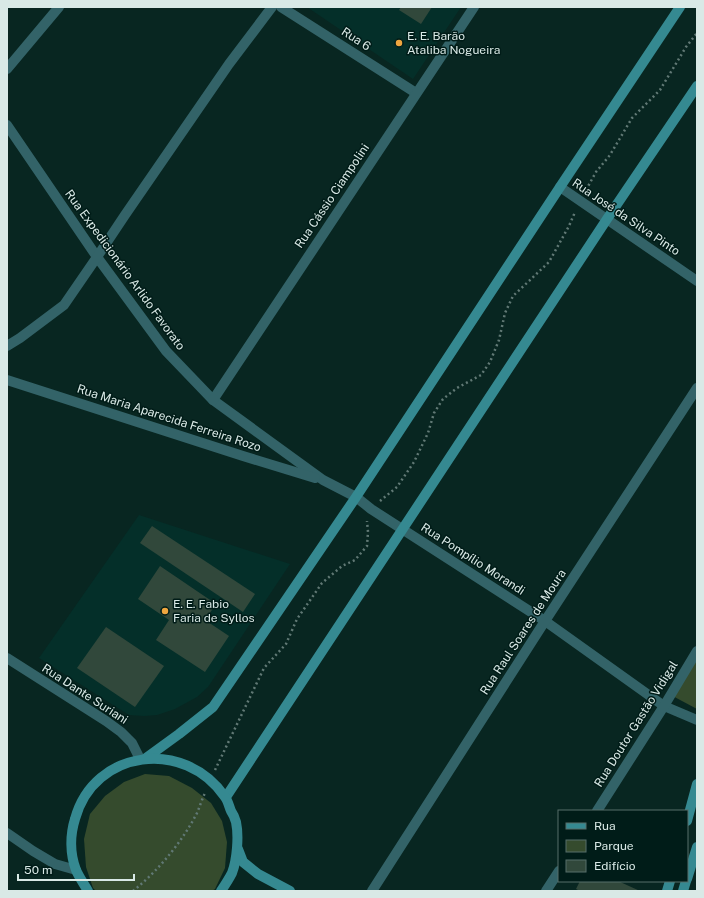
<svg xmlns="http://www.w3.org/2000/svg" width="704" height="898" viewBox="0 0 704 898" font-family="'Public Sans',sans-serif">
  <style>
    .built { fill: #042f29 }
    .green { fill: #354b2d }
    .building { fill: #31483b }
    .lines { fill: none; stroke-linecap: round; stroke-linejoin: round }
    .path { stroke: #617975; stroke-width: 2.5; stroke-dasharray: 2 3; stroke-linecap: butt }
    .street { stroke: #336368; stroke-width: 10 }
    .secondary { stroke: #358991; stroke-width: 10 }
    .poi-dot { fill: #f0a63f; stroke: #001c18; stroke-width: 1.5 }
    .labels { text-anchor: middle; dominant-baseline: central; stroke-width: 3; stroke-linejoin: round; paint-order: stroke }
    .poi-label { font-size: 12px; fill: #d9e9e6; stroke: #001c18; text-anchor: start }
    .street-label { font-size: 12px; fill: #d9e9e6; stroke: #001c18 }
  </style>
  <rect width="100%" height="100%" fill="#082621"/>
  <g class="built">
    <polygon points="307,7 461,7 413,79"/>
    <polygon points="139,515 290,564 208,687 197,697 175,709 157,715 144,716 129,715 39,658"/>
  </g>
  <g class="green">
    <polygon points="697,647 697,709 667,693"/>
    <polygon points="145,774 169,776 192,788 211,803 222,821 227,842 225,868 215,889 212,891 96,891 93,888 86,867 84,839 90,814 105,796 124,782"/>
  </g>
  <g class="building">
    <polygon points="401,7 432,7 421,24 399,10"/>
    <polygon points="152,526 255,594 243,612 140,543"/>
    <polygon points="160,566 216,604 205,620 229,636 205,672 156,640 169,620 138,599"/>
    <polygon points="106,627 164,666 135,707 77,668"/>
    <polygon points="580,881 618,881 640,891 580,891 576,889"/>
  </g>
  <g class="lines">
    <g class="path">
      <polyline points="586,190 596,172 610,155 632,118 660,90 686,47 697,33"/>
      <polyline points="380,501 397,487 414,462 428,433 434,413 443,399 457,388 481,375 490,362 499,340 505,313 513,296 529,281 549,262 569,226 575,212"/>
      <polyline points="215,770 264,668 286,644 297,619 322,583 342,566 355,560 367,546 368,532 367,521"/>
      <path d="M133,891C159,870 182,842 197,813C200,806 202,799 205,793"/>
    </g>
    <g class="street">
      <polyline points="281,7 416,93"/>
      <polyline points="7,69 59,7"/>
      <polyline points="7,125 97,257 166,351 213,400 323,480 356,497 371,509 545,621 664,706 697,720"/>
      <polyline points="560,187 697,281"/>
      <polyline points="7,346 20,338 64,305 97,257 125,215 229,64 272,7"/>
      <polyline points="7,380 243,456 315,478"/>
      <polyline points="213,400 474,7"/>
      <polyline points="7,658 106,721 121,732 132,743 140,759"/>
      <polyline points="597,811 664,706 697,651"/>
      <polyline points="7,833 33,851 55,864 76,870"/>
      <polyline points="372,891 545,621 697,388"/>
      <polyline points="546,891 559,871"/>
    </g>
    <g class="secondary">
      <polyline points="146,758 179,734 213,707 356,497 560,187 680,7"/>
      <polyline points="226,797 607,219 697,86"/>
      <polyline points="687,821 697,784"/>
      <polyline points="238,849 243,862 258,874 290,891"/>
      <polyline points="687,879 697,847"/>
      <path d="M88,891C84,884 79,877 76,870C70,854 70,835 75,819C94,749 185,738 225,797C228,801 229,806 231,811C233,814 235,818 236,822C239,836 237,860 232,873C229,879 225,885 221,891"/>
      <polyline points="667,891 670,881"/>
      <polyline points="683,891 686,881"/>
    </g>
  </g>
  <g class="poi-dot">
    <circle cx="399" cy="43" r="4"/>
    <circle cx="165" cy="611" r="4"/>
  </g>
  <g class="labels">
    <g class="poi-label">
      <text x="407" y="36">E. E. Barão<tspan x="407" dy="14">Ataliba Nogueira</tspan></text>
      <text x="173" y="604">E. E. Fabio<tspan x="173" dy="14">Faria de Syllos</tspan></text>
    </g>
    <g class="street-label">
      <text transform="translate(356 39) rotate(33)">Rua 6</text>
      <text transform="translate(332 196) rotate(-56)">Rua Cássio Ciampolini</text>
      <text transform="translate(626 217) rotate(34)">Rua José da Silva Pinto</text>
      <text transform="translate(125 270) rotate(54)">Rua Expedicionário Arlido Favorato</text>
      <text transform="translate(169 418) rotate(18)">Rua Maria Aparecida Ferreira Rozo</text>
      <text transform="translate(473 559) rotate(33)">Rua Pompílio Morandi</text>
      <text transform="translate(523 632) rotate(-57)">Rua Raul Soares de Moura</text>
      <text transform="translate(85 694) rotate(33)">Rua Dante Suriani</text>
      <text transform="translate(636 724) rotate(-58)">Rua Doutor Gastão Vidigal</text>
    </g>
  </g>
  <rect width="704" height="898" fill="none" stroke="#d9e9e6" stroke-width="16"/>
  <rect x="558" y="810" width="130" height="72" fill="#001c18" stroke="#576e6a"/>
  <rect x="566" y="823" width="20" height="6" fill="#358991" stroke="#576e6a"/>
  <text x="594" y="830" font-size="12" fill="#d9e9e6">Rua</text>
  <rect x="566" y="840" width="20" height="12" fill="#354b2d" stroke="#576e6a"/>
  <text x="594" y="850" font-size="12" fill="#d9e9e6">Parque</text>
  <rect x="566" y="860" width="20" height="12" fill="#31483b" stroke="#576e6a"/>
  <text x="594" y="870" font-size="12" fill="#d9e9e6">Edifício</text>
  <path d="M18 874v6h116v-6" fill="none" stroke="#d9e9e6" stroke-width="2"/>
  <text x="24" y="874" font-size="12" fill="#d9e9e6" stroke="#001c18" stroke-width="3" paint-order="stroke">50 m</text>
</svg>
